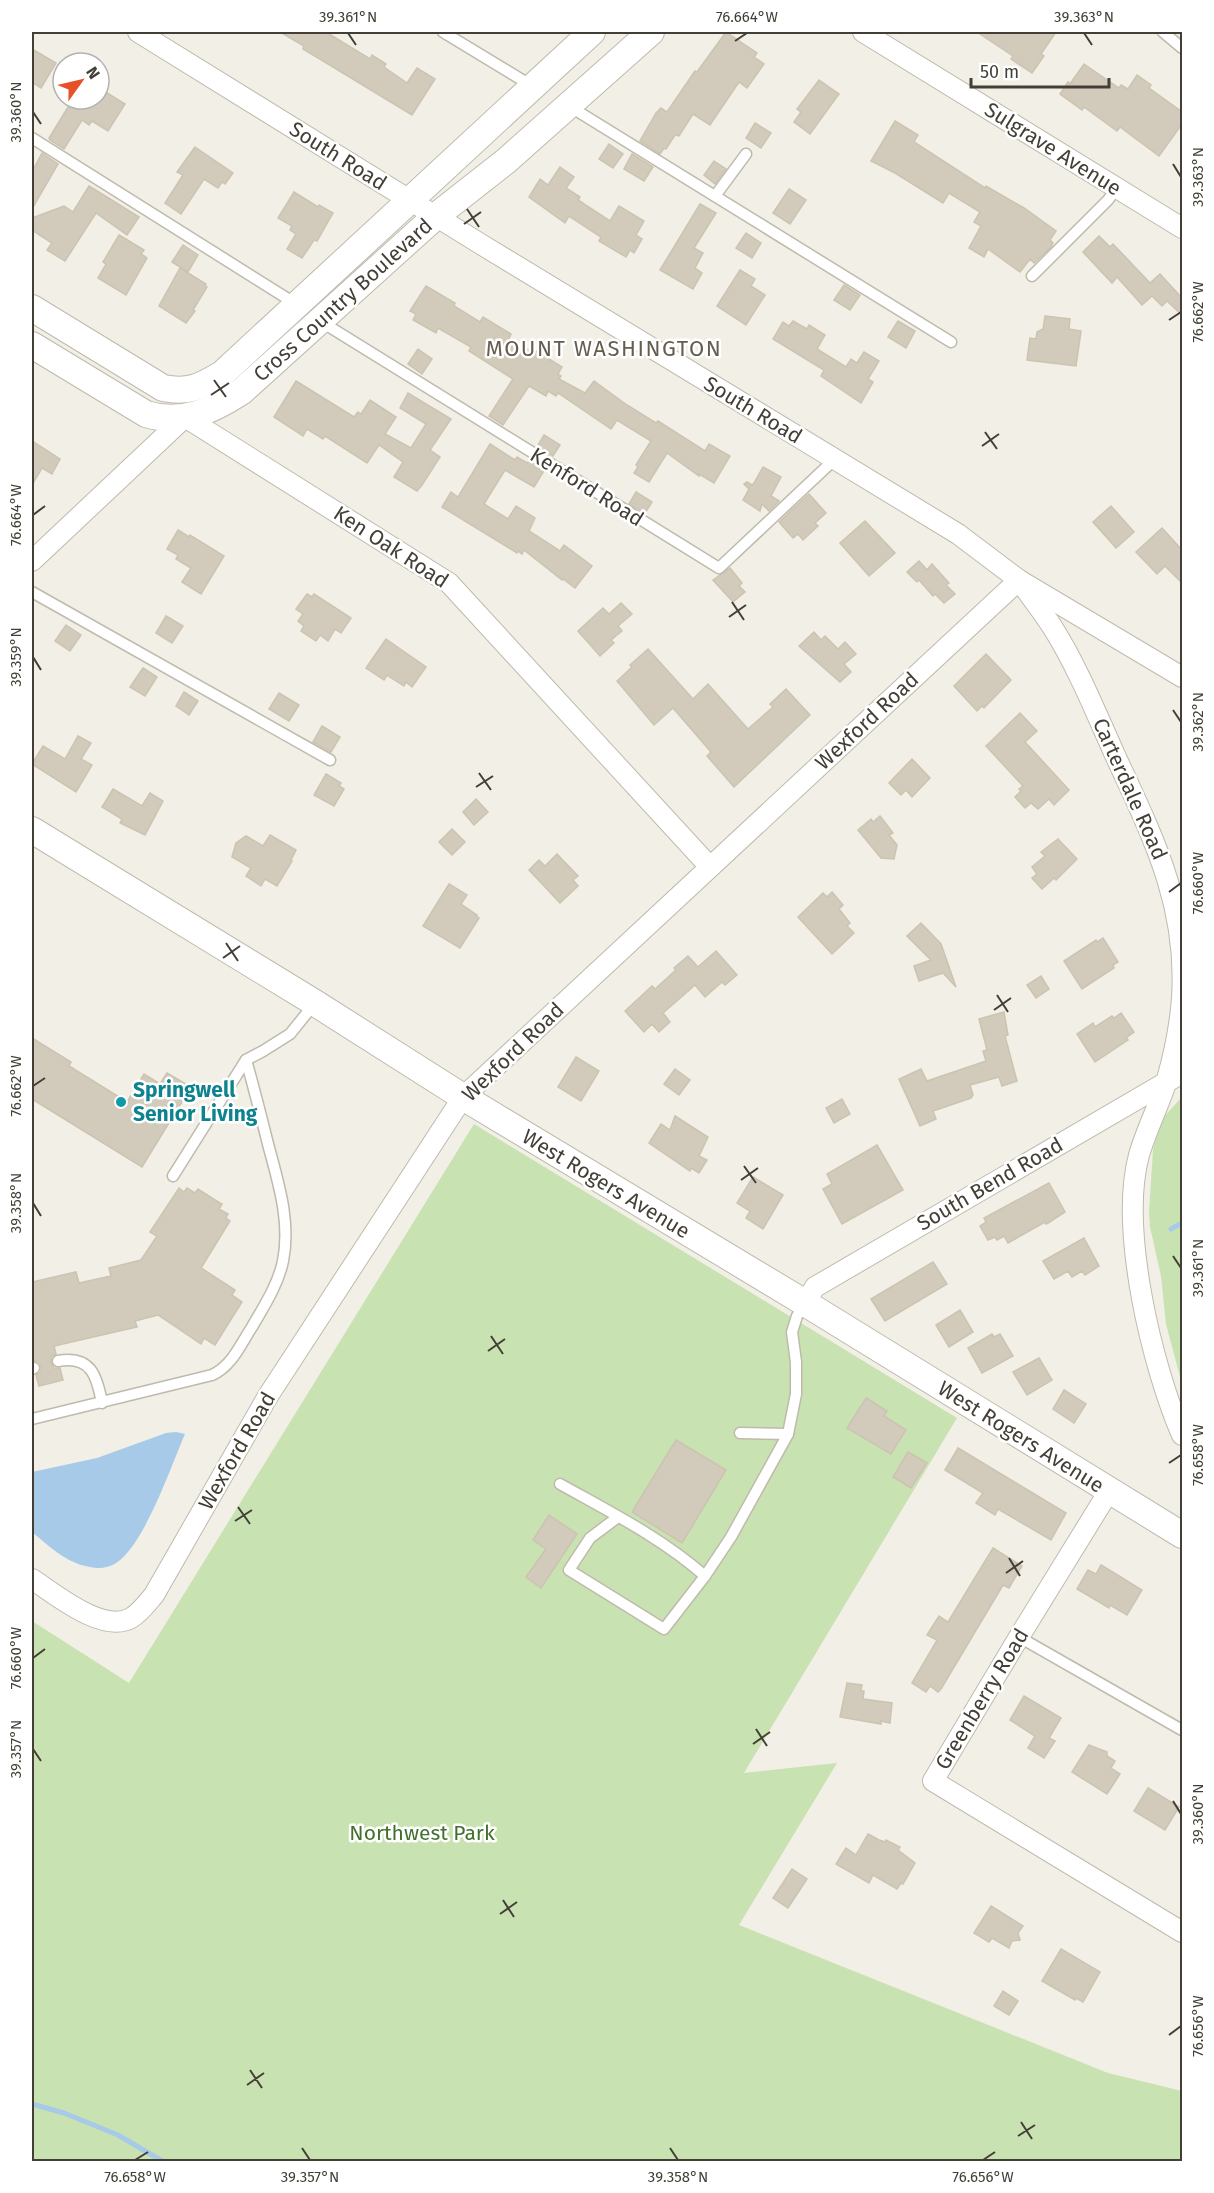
<svg xmlns="http://www.w3.org/2000/svg" width="1214" height="2193" viewBox="0 0 1214 2193" font-family="'Fira Sans',sans-serif">
  <style>
    .green { fill: #c9e2b2 }
    .water { fill: #a7cae9 }
    .lines { fill: none; stroke-linecap: round; stroke-linejoin: round }
    .stream { stroke: #a7cae9; stroke-width: 5 }
    .building { fill: #d2cbbc; stroke: #ccc3b0; stroke-width: 1.5 }
    .service-casing { stroke: #bfbaac; stroke-width: 13 }
    .minor-casing { stroke: #bfbaac; stroke-width: 22 }
    .tertiary-casing { stroke: #bfbaac; stroke-width: 28 }
    .service { stroke: #fff; stroke-width: 10 }
    .minor { stroke: #fff; stroke-width: 20 }
    .tertiary { stroke: #fff; stroke-width: 26 }
    .ticks { fill: none; stroke: #433f36; stroke-width: 2 }
    .culture-dot { fill: #0f9aa8; stroke: #fff; stroke-width: 2 }
    .labels { text-anchor: middle; dominant-baseline: central; stroke-width: 5; stroke-linejoin: round; paint-order: stroke }
    .street-label { font-size: 21px; fill: #433f36; stroke: #fff }
    .culture-label { font-size: 21px; font-weight: bold; fill: #0d838f; stroke: #fff; text-anchor: start }
    .park-label { font-size: 21px; fill: #436f2f; stroke: #fff }
    .neighbourhood-label { font-size: 22px; letter-spacing: 1.5px; fill: #655d4e; stroke: #fff }
    .neatline { fill: none; stroke: #433f36; stroke-width: 2 }
    .ticks-label { font-size: 15px; text-anchor: middle; fill: #433f36 }
  </style>
  <rect width="100%" height="100%" fill="#f1efe6"/>
  <g class="green">
    <polygon points="1182,1097 1182,1384 1166,1324 1161,1276 1150,1227 1149,1212 1153,1150 1161,1120"/>
    <polygon points="474,1124 957,1418 744,1773 837,1763 739,1925 1108,2073 1182,2091 1182,2161 32,2161 32,1621 129,1683"/>
  </g>
  <path class="water" d="M176,1432L185,1434C171,1466 144,1546 116,1563C109,1568 98,1569 90,1567C66,1563 49,1546 32,1532V1472L97,1458L166,1433Z"/>
  <g class="lines">
    <g class="stream">
      <polyline points="1171,1229 1182,1223"/>
      <polyline points="32,2104 64,2113 118,2135 164,2162"/>
    </g>
  </g>
  <g class="building">
    <polygon points="280,32 326,32 370,59 372,55 386,64 384,67 407,83 417,68 435,79 412,115 303,49 304,46"/>
    <polygon points="726,32 757,53 754,57 764,64 747,88 739,82 710,125 693,114 679,136 675,135 666,149 664,148 660,154 640,141 656,113 661,108 667,112 695,71 697,72"/>
    <polygon points="977,32 1056,32 1041,54 1044,56 1032,73 1011,59 1013,56"/>
    <polygon points="32,49 56,63 41,88 32,82"/>
    <polygon points="1084,64 1119,88 1121,85 1128,89 1137,75 1151,85 1149,88 1182,112 1182,124 1159,156 1120,127 1117,131 1084,107 1082,110 1060,94 1068,82 1070,84"/>
    <polygon points="819,80 839,94 810,134 794,122 801,112 797,109"/>
    <polygon points="99,88 125,104 108,131 92,121 89,125 82,120 64,149 50,140 49,138 73,99 99,99"/>
    <polygon points="895,121 918,135 914,142 985,188 986,186 1024,208 1056,231 1050,240 1053,243 1051,247 1034,263 1030,259 1020,272 988,249 984,257 969,248 981,226 974,222 980,212 949,193 943,203 895,173 871,161"/>
    <polygon points="755,123 771,133 761,148 746,138"/>
    <polygon points="609,144 623,154 613,168 599,159"/>
    <polygon points="195,147 233,173 225,184 222,182 218,188 204,179 181,214 165,203 183,175 177,172"/>
    <polygon points="42,153 58,164 32,209 32,172"/>
    <polygon points="632,154 653,167 644,181 624,169"/>
    <polygon points="714,161 726,169 715,184 704,175"/>
    <polygon points="560,167 574,177 566,188 580,197 578,200 610,221 619,206 644,221 636,235 642,239 634,253 630,250 626,257 599,241 601,237 569,216 565,223 529,197 540,179 548,185"/>
    <polygon points="89,186 139,217 127,235 96,213 65,261 47,250 52,243 32,230 32,218 64,206 73,212"/>
    <polygon points="789,189 806,200 790,224 773,213"/>
    <polygon points="294,192 318,207 319,205 333,213 317,241 314,240 302,258 287,249 296,234 290,230 292,226 278,218"/>
    <polygon points="700,204 716,213 694,248 703,253 695,268 702,273 693,289 660,270"/>
    <polygon points="746,233 761,243 752,258 736,248"/>
    <polygon points="119,235 144,250 141,254 147,258 126,295 98,278 106,264 103,262"/>
    <polygon points="1099,236 1110,247 1113,244 1150,283 1160,274 1182,298 1182,315 1167,301 1162,306 1152,296 1142,305 1117,277 1112,283 1083,252"/>
    <polygon points="183,245 198,255 188,272 172,262"/>
    <polygon points="180,268 206,284 205,286 207,287 193,310 195,311 186,323 159,306"/>
    <polygon points="740,270 755,279 751,286 765,295 746,325 717,306"/>
    <polygon points="844,285 860,295 850,310 834,300"/>
    <polygon points="426,286 455,303 454,306 480,322 483,317 511,334 509,339 535,354 536,351 562,367 558,374 561,376 559,379 585,393 594,381 627,405 656,423 658,421 705,451 709,444 730,456 714,483 699,474 699,476 667,453 649,482 634,473 638,467 636,465 651,441 617,420 611,429 558,393 556,396 548,391 546,396 529,386 503,425 489,416 513,379 469,351 471,347 438,328 436,333 413,320 416,314 410,311"/>
    <polygon points="1045,316 1070,319 1069,329 1081,331 1076,366 1027,360 1030,338 1036,339 1037,332 1043,329"/>
    <polygon points="793,321 807,329 809,325 825,335 817,349 846,367 851,359 857,363 864,352 879,361 868,379 873,382 861,403 821,376 824,370 773,339 783,322 789,326"/>
    <polygon points="898,321 915,331 906,348 888,337"/>
    <polygon points="418,349 432,359 422,374 408,364"/>
    <polygon points="296,381 354,417 358,412 361,414 370,400 396,417 385,434 411,448 426,424 400,408 408,393 451,419 430,450 440,457 422,485 417,491 394,477 403,462 379,445 367,463 325,436 323,439 307,429 303,436 274,417"/>
    <polygon points="544,435 560,445 553,456 537,447"/>
    <polygon points="32,441 60,459 52,474 42,468 32,485"/>
    <polygon points="490,444 515,460 517,457 527,463 530,460 545,469 534,487 505,470 484,504 508,519 516,506 535,518 529,531 560,551 564,545 592,566 575,588 563,579 562,580 524,550 522,554 518,551 517,553 442,507 451,492 458,497"/>
    <polygon points="763,467 781,477 771,496 779,501 769,511 762,504 760,511 743,500 749,489 744,484 747,482 752,485 754,483"/>
    <polygon points="636,492 652,502 645,513 629,504"/>
    <polygon points="809,494 826,513 815,523 818,526 803,540 798,534 793,538 779,522"/>
    <polygon points="1111,506 1134,532 1116,548 1093,522"/>
    <polygon points="865,521 895,553 869,576 840,543"/>
    <polygon points="1162,528 1182,550 1182,583 1165,566 1157,574 1136,552"/>
    <polygon points="178,530 189,537 190,535 224,556 201,594 182,582 191,568 176,559 178,555 167,549"/>
    <polygon points="919,561 927,570 932,564 949,583 946,585 955,594 944,603 935,594 933,596 919,580 917,582 907,572"/>
    <polygon points="730,568 742,583 739,586 745,592 733,602 713,580"/>
    <polygon points="307,594 312,597 314,594 351,618 341,633 335,629 328,641 320,635 316,641 301,631 304,626 298,621 303,614 296,609"/>
    <polygon points="621,603 632,614 618,626 622,631 611,640 614,643 600,656 578,631 603,608 609,614"/>
    <polygon points="166,616 183,626 172,643 156,633"/>
    <polygon points="66,625 81,635 70,651 55,641"/>
    <polygon points="814,632 821,640 825,636 838,649 845,642 856,654 844,664 851,672 840,682 799,646"/>
    <polygon points="386,639 426,667 412,687 406,682 404,686 387,675 384,680 366,668"/>
    <polygon points="648,649 693,699 708,684 748,729 773,707 770,704 786,689 810,715 734,787 707,756 711,752 673,708 654,725 617,681 632,667 630,665"/>
    <polygon points="986,654 1011,680 984,708 982,706 977,711 954,686"/>
    <polygon points="143,668 157,677 145,696 130,687"/>
    <polygon points="184,692 198,701 189,715 176,706"/>
    <polygon points="279,693 299,705 289,721 269,709"/>
    <polygon points="1020,713 1037,731 1025,742 1069,790 1054,805 1049,799 1038,809 1031,803 1025,808 1015,797 1021,791 1019,789 1023,786 986,746"/>
    <polygon points="322,726 340,737 331,752 313,742"/>
    <polygon points="78,736 91,743 81,759 92,765 76,792 32,764 43,746 65,759"/>
    <polygon points="912,759 930,778 912,797 906,790 901,795 889,783"/>
    <polygon points="326,774 341,783 339,786 344,789 334,806 314,795"/>
    <polygon points="113,789 142,806 150,793 163,801 145,835 120,823 122,819 102,807"/>
    <polygon points="476,799 488,812 474,825 463,812"/>
    <polygon points="880,816 893,833 889,835 897,845 894,859 881,858 858,830 871,819 873,822"/>
    <polygon points="452,829 465,842 452,855 439,842"/>
    <polygon points="270,835 296,850 291,860 292,861 277,886 265,879 261,886 246,876 251,868 232,857 236,843 246,836 263,846"/>
    <polygon points="1058,839 1077,859 1056,880 1054,878 1042,889 1032,878 1037,874 1032,867 1045,856 1041,852"/>
    <polygon points="557,854 578,876 573,880 578,886 560,903 529,870 539,860 545,866"/>
    <polygon points="449,884 467,895 461,904 477,915 476,916 479,918 460,948 423,926"/>
    <polygon points="832,892 843,905 839,909 850,923 847,926 854,933 832,954 798,917 823,893 827,897"/>
    <polygon points="921,923 941,944 956,987 943,973 919,981 914,966 931,960 907,936"/>
    <polygon points="1103,938 1118,962 1113,965 1114,968 1082,989 1064,961 1096,940 1097,942"/>
    <polygon points="716,951 737,975 725,985 722,982 705,997 695,985 663,1013 670,1022 659,1032 652,1024 644,1032 625,1011 652,986 655,989 676,970 674,968 688,956 698,967"/>
    <polygon points="1041,976 1049,989 1036,998 1027,985"/>
    <polygon points="1004,1012 1008,1035 1005,1036 1017,1081 1002,1086 999,1077 970,1085 973,1095 971,1098 933,1111 936,1119 920,1126 899,1079 921,1069 927,1081 986,1061 983,1051 987,1050 979,1019"/>
    <polygon points="1121,1013 1134,1032 1126,1038 1128,1040 1095,1062 1077,1034 1093,1023 1095,1027 1112,1016 1114,1018"/>
    <polygon points="32,1038 71,1062 69,1066 127,1102 144,1074 160,1084 167,1073 191,1087 142,1167 32,1099"/>
    <polygon points="576,1057 599,1071 581,1101 558,1087"/>
    <polygon points="675,1069 690,1080 679,1095 664,1084"/>
    <polygon points="842,1099 850,1114 834,1123 826,1108"/>
    <polygon points="675,1116 708,1137 699,1156 707,1160 699,1173 691,1168 690,1171 649,1143 661,1124 670,1130"/>
    <polygon points="877,1145 903,1190 842,1224 823,1189 832,1184 827,1174"/>
    <polygon points="753,1177 783,1195 763,1229 746,1218 750,1211 737,1203"/>
    <polygon points="1049,1183 1065,1212 1048,1223 1046,1224 1045,1222 1008,1243 1004,1236 997,1240 995,1237 988,1240 980,1226 986,1222 984,1218"/>
    <polygon points="179,1188 184,1192 187,1188 195,1193 198,1189 215,1200 222,1204 219,1209 228,1214 226,1218 230,1221 201,1268 235,1290 232,1295 242,1302 215,1345 204,1338 201,1344 158,1315 135,1321 137,1327 54,1346 56,1354 51,1357 51,1362 54,1368 60,1368 63,1380 39,1386 36,1375 41,1372 41,1365 38,1361 33,1361 32,1357 32,1282 76,1272 79,1283 111,1276 109,1268 141,1260 157,1236 150,1232"/>
    <polygon points="1084,1238 1099,1266 1085,1275 1082,1271 1072,1277 1068,1271 1054,1279 1043,1261"/>
    <polygon points="933,1262 947,1284 885,1321 871,1299"/>
    <polygon points="960,1310 973,1332 949,1347 936,1325"/>
    <polygon points="992,1334 994,1337 1000,1334 1013,1356 982,1373 968,1348"/>
    <polygon points="1039,1358 1052,1380 1027,1395 1013,1372"/>
    <polygon points="1064,1390 1086,1404 1074,1423 1053,1409"/>
    <polygon points="866,1398 887,1411 884,1416 906,1430 891,1454 847,1428"/>
    <polygon points="676,1440 726,1470 682,1543 632,1512"/>
    <polygon points="958,1448 1066,1513 1051,1540 998,1509 995,1515 976,1503 983,1493 945,1470"/>
    <polygon points="908,1452 927,1463 911,1488 893,1477"/>
    <polygon points="549,1515 577,1534 541,1588 526,1577 546,1549 533,1540"/>
    <polygon points="993,1548 1022,1566 1009,1588 1003,1585 941,1689 938,1692 930,1686 926,1692 912,1683 936,1642 937,1640 927,1635 939,1616 948,1622"/>
    <polygon points="1101,1565 1142,1590 1127,1615 1110,1605 1109,1608 1077,1589 1088,1570 1096,1574"/>
    <polygon points="847,1683 862,1685 861,1691 864,1691 863,1699 892,1703 890,1723 881,1721 881,1724 840,1717"/>
    <polygon points="1024,1696 1061,1718 1049,1738 1055,1741 1044,1758 1028,1748 1035,1736 1010,1720"/>
    <polygon points="1089,1745 1107,1752 1107,1756 1115,1761 1111,1768 1120,1774 1107,1794 1072,1772"/>
    <polygon points="1148,1788 1179,1807 1165,1830 1134,1811"/>
    <polygon points="868,1834 879,1840 885,1842 886,1840 900,1847 898,1850 915,1863 903,1884 901,1883 897,1889 873,1875 869,1883 836,1864 846,1848 856,1855"/>
    <polygon points="792,1869 807,1879 788,1908 773,1898"/>
    <polygon points="991,1906 1023,1926 1018,1933 1020,1940 1012,1941 1009,1948 992,1938 989,1942 974,1933"/>
    <polygon points="1061,1949 1100,1972 1083,2002 1076,1998 1075,2000 1042,1981"/>
    <polygon points="1003,1991 1018,2001 1009,2015 994,2006"/>
  </g>
  <g class="lines">
    <defs>
      <g id="service">
        <polyline points="443,32 532,86"/>
        <polyline points="1163,32 1182,48"/>
        <polyline points="569,106 951,342"/>
        <polyline points="32,138 296,304"/>
        <polyline points="715,196 746,154"/>
        <polyline points="1032,276 1108,200 1116,189"/>
        <polyline points="320,321 719,568 835,459"/>
        <polyline points="32,592 330,760"/>
        <polyline points="173,1176 246,1060 263,1051 290,1034 315,1003"/>
        <path d="M58,1361C91,1355 97,1376 102,1403"/>
        <polyline points="32,1369 34,1368"/>
        <path d="M32,1419L212,1375C232,1366 240,1345 252,1327C264,1306 278,1285 283,1261C291,1221 278,1182 268,1144C261,1116 254,1088 246,1060"/>
        <polyline points="740,1433 788,1434"/>
        <path d="M560,1484C610,1512 662,1538 705,1576"/>
        <polyline points="618,1517 590,1538 569,1570 664,1629 705,1576 731,1537 788,1434 796,1394 796,1362 792,1332 797,1316 805,1303"/>
        <polyline points="1019,1637 1182,1730"/>
      </g>
      <g id="minor">
        <polyline points="138,32 479,243 958,534 1019,580 1182,677"/>
        <polyline points="863,32 1182,228"/>
        <polyline points="185,417 449,583 710,867"/>
        <polyline points="32,561 185,417"/>
        <polyline points="805,1303 815,1287 1182,1073"/>
        <polyline points="1109,1491 1019,1637 933,1781 1182,1932"/>
        <path d="M32,1579C55,1594 103,1634 131,1618C140,1613 147,1603 154,1595L268,1396L463,1097L1019,580C1030,596 1043,612 1053,628C1078,668 1096,713 1115,755C1153,837 1188,905 1182,998C1180,1027 1174,1055 1166,1083C1158,1107 1146,1131 1139,1155C1119,1229 1152,1366 1182,1435"/>
      </g>
      <g id="tertiary">
        <path d="M32,308L163,388C189,393 200,387 222,374L592,32"/>
        <path d="M32,345L146,414C181,425 212,411 241,392L436,216L506,161L651,32"/>
        <polyline points="32,830 315,1003 463,1097 805,1303 1182,1535"/>
      </g>
    </defs>
    <use href="#service" class="service-casing"/>
    <use href="#minor" class="minor-casing"/>
    <use href="#tertiary" class="tertiary-casing"/>
    <use href="#service" class="service"/>
    <use href="#minor" class="minor"/>
    <use href="#tertiary" class="tertiary"/>
  </g>
  <path class="ticks" d="M348,33L356,45M1084,33L1092,45M735,41L747,33M33,112L41,124M1173,164L1181,177M467,209L479,227M464,224L481,212M1169,320L1181,312M214,380L226,397M211,395L229,383M985,432L997,449M982,446L999,434M33,515L45,506M732,602L744,620M729,617L746,605M33,657L41,670M1173,710L1181,722M479,773L491,790M476,787L493,776M1169,892L1181,883M226,943L238,961M223,958L240,946M997,995L1008,1012M994,1010L1011,998M33,1086L45,1078M744,1166L756,1183M741,1180L758,1168M33,1203L41,1216M1173,1256L1181,1268M491,1336L503,1354M488,1351L505,1339M1169,1463L1181,1455M238,1507L250,1524M235,1521L252,1510M1009,1558L1020,1576M1006,1573L1023,1561M33,1658L45,1649M756,1729L767,1746M753,1744L770,1732M33,1749L41,1761M1173,1801L1181,1814M503,1900L514,1917M500,1914L517,1902M1169,2035L1181,2026M250,2070L262,2088M247,2085L264,2073M1021,2122L1032,2139M1018,2136L1035,2125M302,2148L310,2160M670,2148L678,2160M135,2160L148,2152M983,2160L995,2152"/>
  <circle class="culture-dot" cx="121" cy="1102" r="6"/>
  <g class="labels">
    <g class="street-label">
      <text transform="translate(1053 149) rotate(32)">Sulgrave Avenue</text>
      <text transform="translate(338 156) rotate(32)">South Road</text>
      <text transform="translate(343 300) rotate(-42)">Cross Country Boulevard</text>
      <text transform="translate(753 410) rotate(31)">South Road</text>
      <text transform="translate(587 487) rotate(32)">Kenford Road</text>
      <text transform="translate(391 547) rotate(33)">Ken Oak Road</text>
      <text transform="translate(867 721) rotate(-43)">Wexford Road</text>
      <text transform="translate(1130 789) rotate(66)">Carterdale Road</text>
      <text transform="translate(513 1052) rotate(-44)">Wexford Road</text>
      <text transform="translate(606 1184) rotate(31)">West Rogers Avenue</text>
      <text transform="translate(990 1184) rotate(-30)">South Bend Road</text>
      <text transform="translate(1021 1437) rotate(32)">West Rogers Avenue</text>
      <text transform="translate(237 1451) rotate(-60)">Wexford Road</text>
      <text transform="translate(982 1699) rotate(-59)">Greenberry Road</text>
    </g>
    <g class="culture-label">
      <text x="133" y="1090">Springwell<tspan x="133" dy="24">Senior Living</tspan></text>
    </g>
    <g class="park-label">
      <text x="422" y="1833">Northwest Park</text>
    </g>
    <g class="neighbourhood-label">
      <text x="604" y="348">MOUNT WASHINGTON</text>
    </g>
  </g>
  <rect width="1214" height="2193" fill="none" stroke="#ffffff" stroke-width="66"/>
  <g transform="translate(81 81) rotate(56)"><circle r="28" fill="#ffffff" stroke="#b4b2af" stroke-width="1.5"/>
  <path d="M0-4.5L10 22L0 15L-10 22Z" fill="#e65128"/>
  <text y="-9" font-size="16" font-weight="bold" text-anchor="middle" fill="#433f36">N</text>
  </g>
  <path d="M971 78v9h138v-9" fill="none" stroke="#433f36" stroke-width="3"/>
  <text x="980" y="78" font-size="18" fill="#433f36" stroke="#ffffff" stroke-width="4.5" paint-order="stroke">50 m</text>
  <rect x="33" y="33" width="1148" height="2127" class="neatline"/>
  <g class="ticks-label">
    <text x="348" y="22">39.361°N</text>
    <text x="747" y="22">76.664°W</text>
    <text x="1084" y="22">39.363°N</text>
    <text transform="translate(16 112) rotate(-90)" y="5">39.360°N</text>
    <text transform="translate(1198 177) rotate(-90)" y="5">39.363°N</text>
    <text transform="translate(1198 312) rotate(-90)" y="5">76.662°W</text>
    <text transform="translate(16 515) rotate(-90)" y="5">76.664°W</text>
    <text transform="translate(16 657) rotate(-90)" y="5">39.359°N</text>
    <text transform="translate(1198 722) rotate(-90)" y="5">39.362°N</text>
    <text transform="translate(1198 883) rotate(-90)" y="5">76.660°W</text>
    <text transform="translate(16 1086) rotate(-90)" y="5">76.662°W</text>
    <text transform="translate(16 1203) rotate(-90)" y="5">39.358°N</text>
    <text transform="translate(1198 1268) rotate(-90)" y="5">39.361°N</text>
    <text transform="translate(1198 1455) rotate(-90)" y="5">76.658°W</text>
    <text transform="translate(16 1658) rotate(-90)" y="5">76.660°W</text>
    <text transform="translate(16 1749) rotate(-90)" y="5">39.357°N</text>
    <text transform="translate(1198 1814) rotate(-90)" y="5">39.360°N</text>
    <text transform="translate(1198 2026) rotate(-90)" y="5">76.656°W</text>
    <text x="135" y="2182">76.658°W</text>
    <text x="310" y="2182">39.357°N</text>
    <text x="678" y="2182">39.358°N</text>
    <text x="983" y="2182">76.656°W</text>
  </g>
</svg>
